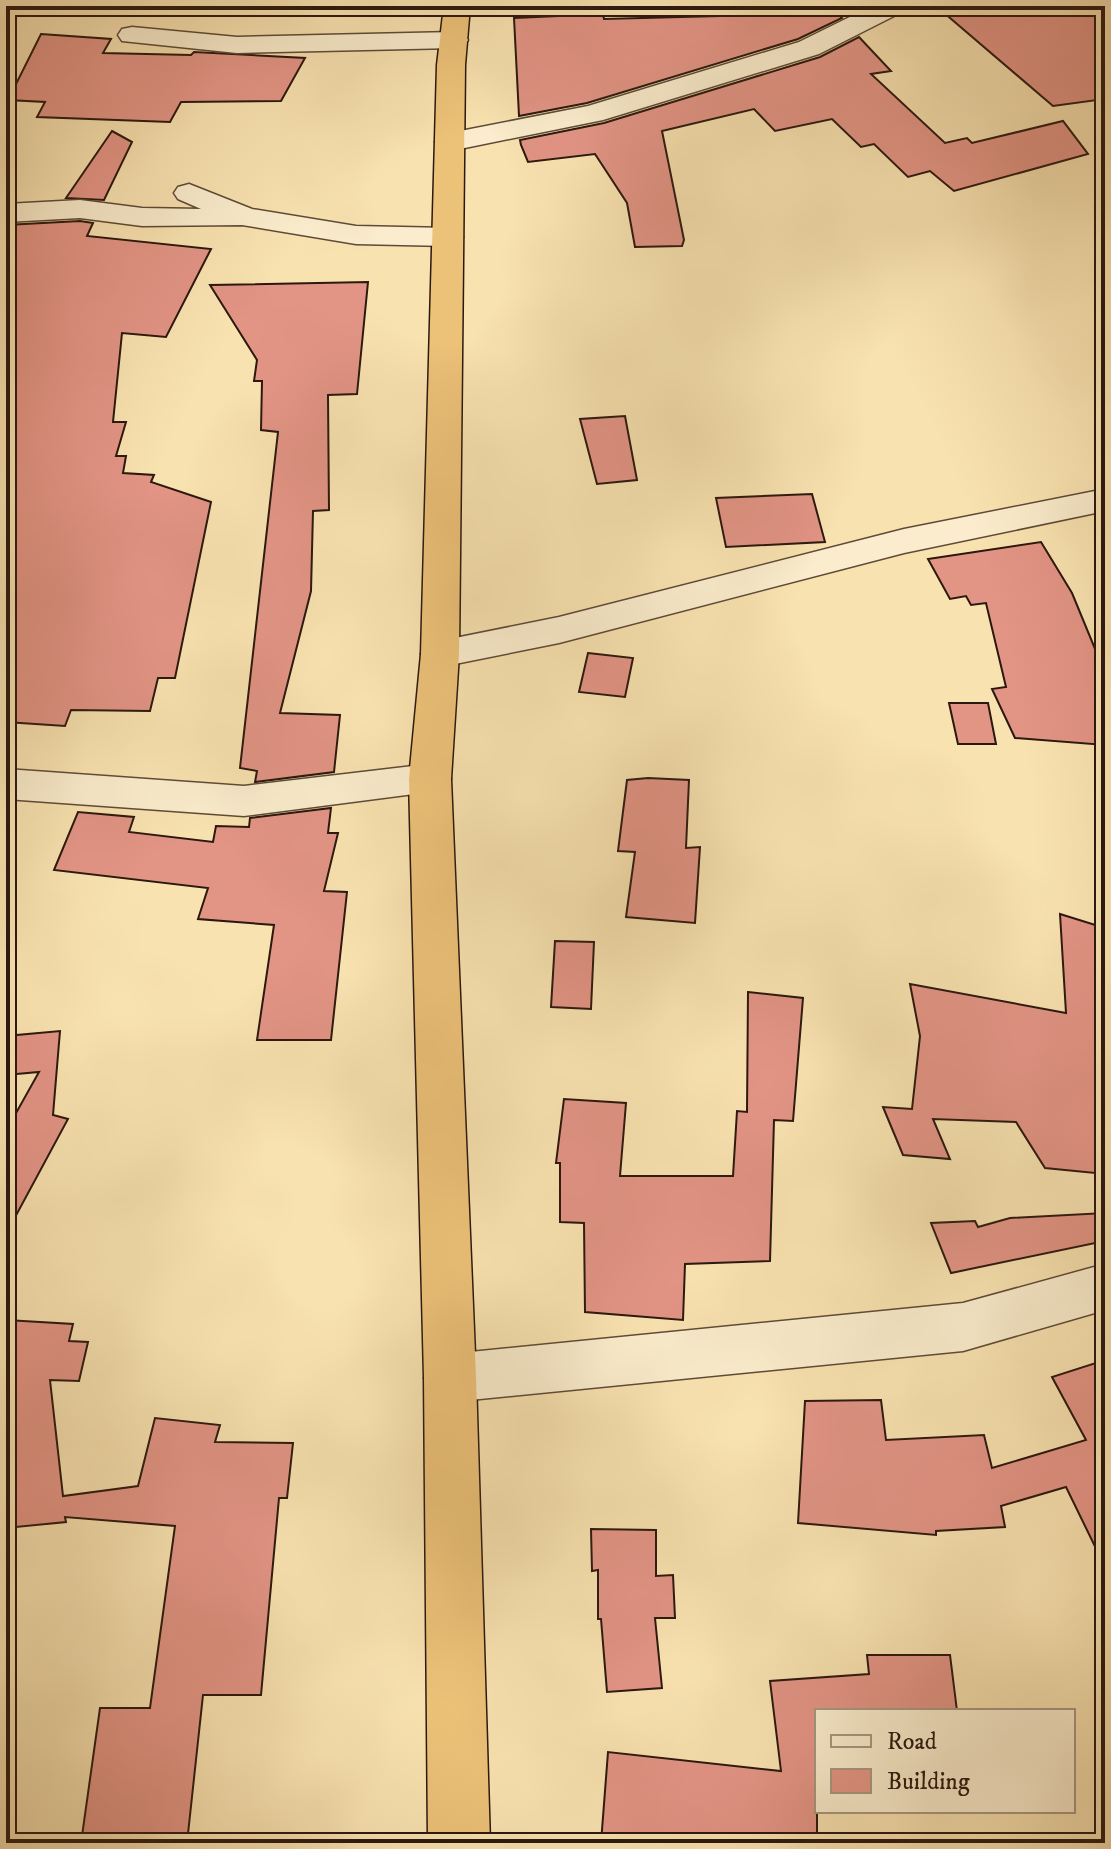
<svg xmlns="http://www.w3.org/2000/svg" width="1111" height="1849" viewBox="0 0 1111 1849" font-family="'IM FELL DW Pica',serif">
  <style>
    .building { fill: #e29485; stroke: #2b180f; stroke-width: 2 }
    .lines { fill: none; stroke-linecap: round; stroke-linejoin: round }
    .minor-casing { stroke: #5e4a37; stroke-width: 3 }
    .highway-casing { stroke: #2b180f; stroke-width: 3 }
    .minor { fill: #faeccc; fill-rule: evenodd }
    .highway { fill: #ecc178; fill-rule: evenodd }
  </style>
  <rect width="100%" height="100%" fill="#f8e2b0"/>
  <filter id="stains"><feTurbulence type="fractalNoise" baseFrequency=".0025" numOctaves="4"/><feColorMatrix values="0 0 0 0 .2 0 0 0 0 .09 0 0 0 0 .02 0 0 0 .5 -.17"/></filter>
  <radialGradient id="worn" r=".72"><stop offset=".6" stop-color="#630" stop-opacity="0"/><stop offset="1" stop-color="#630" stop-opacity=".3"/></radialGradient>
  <g class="building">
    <polygon points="751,6 831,6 842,18 798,39 587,103 519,116 514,18 603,14 604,19 757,15"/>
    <polygon points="936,6 1105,6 1105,99 1053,106"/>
    <polygon points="41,34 111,39 103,53 191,55 194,52 305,58 281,101 181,102 170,122 37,117 45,102 8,100"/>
    <polygon points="859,37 891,71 871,74 945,143 967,138 972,143 1063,121 1088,154 954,191 930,171 908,177 874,144 861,147 832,119 775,131 754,109 662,131 684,240 682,246 635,247 627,203 595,154 528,162 521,145 520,140 604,123 820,57"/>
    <polygon points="112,131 132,142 104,200 66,198"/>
    <polygon points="80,221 93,223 87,236 211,249 166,337 122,333 113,422 126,422 116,456 126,456 123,473 154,475 151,482 211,502 175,678 158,678 150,711 71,710 65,726 6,722 6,225"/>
    <polygon points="368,282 357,394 328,395 329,510 313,511 311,591 280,713 340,715 334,772 255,782 257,771 240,768 278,432 261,430 262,381 254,381 257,360 210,285"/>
    <polygon points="625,416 637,480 597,484 580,419"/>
    <polygon points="812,494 825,542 726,547 716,498"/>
    <polygon points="1041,542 1072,593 1105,673 1105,745 1015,738 992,689 1006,687 986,603 971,605 966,596 950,599 928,559"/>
    <polygon points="588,653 633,658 625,697 579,692"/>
    <polygon points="949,703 988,703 996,744 958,744"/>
    <polygon points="648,778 689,780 686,848 700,847 695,923 626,917 635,852 618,851 627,780"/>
    <polygon points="331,808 328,833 338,833 324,891 347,892 331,1040 257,1040 274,925 198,919 208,888 54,870 78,812 134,817 129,832 213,842 216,826 249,827 250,818"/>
    <polygon points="1060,914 1105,928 1105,1174 1045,1168 1016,1122 933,1119 950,1159 903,1155 883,1107 912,1109 920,1036 910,984 1066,1013"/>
    <polygon points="555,941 594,942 591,1009 551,1007"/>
    <polygon points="748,992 803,998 793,1121 774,1120 770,1261 685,1264 683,1320 585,1312 584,1223 560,1222 560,1163 556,1163 564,1099 626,1103 620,1176 733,1176 737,1111 747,1112"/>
    <polygon points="60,1031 53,1115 68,1119 6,1234 6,1131 39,1072 6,1075 6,1036"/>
    <polygon points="1105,1213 1105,1241 951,1273 931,1223 975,1221 978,1227 1010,1218"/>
    <polygon points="6,1320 73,1324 69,1341 88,1342 79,1381 50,1380 63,1496 138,1486 155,1418 220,1425 215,1442 293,1443 287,1498 279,1498 261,1695 203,1695 187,1843 81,1843 100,1708 150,1708 175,1526 65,1517 66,1522 6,1528"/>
    <polygon points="1105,1360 1105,1567 1066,1487 1001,1506 1005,1527 936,1531 936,1535 798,1523 805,1401 881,1400 886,1440 984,1435 992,1468 1086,1440 1052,1377"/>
    <polygon points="591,1529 656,1530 656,1576 673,1575 675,1618 655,1618 662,1688 607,1692 601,1619 598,1619 598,1570 592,1571"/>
    <polygon points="867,1655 950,1655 957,1711 817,1711 817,1843 601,1843 608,1752 781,1771 770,1681 869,1674"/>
  </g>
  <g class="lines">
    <defs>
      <g id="minor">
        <polygon points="872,6 906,6 902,12 819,54 603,120 450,151 440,148 435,142 440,136 450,133 588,106 799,42"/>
        <polygon points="132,27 237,37 454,32 464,34 468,40 464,46 454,48 237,53 122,41 118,35 122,29"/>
        <polygon points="189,184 252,209 356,226 448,228 459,230 463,237 459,244 448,246 356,244 242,225 142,226 80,218 6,222 6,204 80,200 142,208 201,209 178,199 174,193 178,187"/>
        <polygon points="1105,489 1105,511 904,553 559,643 440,667 426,663 421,654 426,645 440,641 559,617 904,529"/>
        <polygon points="430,764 445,768 451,779 445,790 244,816 6,799 6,769 244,786"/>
        <polygon points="1105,1264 1105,1310 963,1351 450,1402 431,1395 424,1378 431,1361 450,1354 963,1303"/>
      </g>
      <polygon id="highway" points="444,6 470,6 465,65 459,654 451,779 476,1378 490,1843 428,1843 424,1378 409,779 421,654 437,65"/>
    </defs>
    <use href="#minor" class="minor-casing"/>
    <use href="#highway" class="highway-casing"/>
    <use href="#minor" class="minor"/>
    <use href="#highway" class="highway"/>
  </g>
  <rect width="1111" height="1849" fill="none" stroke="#f8e2b0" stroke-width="32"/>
  <rect x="8" y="8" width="1095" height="1833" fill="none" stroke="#2b180f" stroke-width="4"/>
  <rect x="16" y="16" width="1079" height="1817" fill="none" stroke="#2b180f" stroke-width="2"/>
  <rect x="815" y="1709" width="260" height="104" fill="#faeccc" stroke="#a79780" stroke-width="2"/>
  <rect x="831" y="1735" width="40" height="12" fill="#faeccc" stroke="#a79780" stroke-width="2"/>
  <text x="887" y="1749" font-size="24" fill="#2b180f">Road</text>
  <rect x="831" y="1769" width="40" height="24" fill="#e29485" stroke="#a79780" stroke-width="2"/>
  <text x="887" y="1789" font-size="24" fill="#2b180f">Building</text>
  <rect width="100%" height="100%" filter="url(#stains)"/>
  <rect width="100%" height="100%" fill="url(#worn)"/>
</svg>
